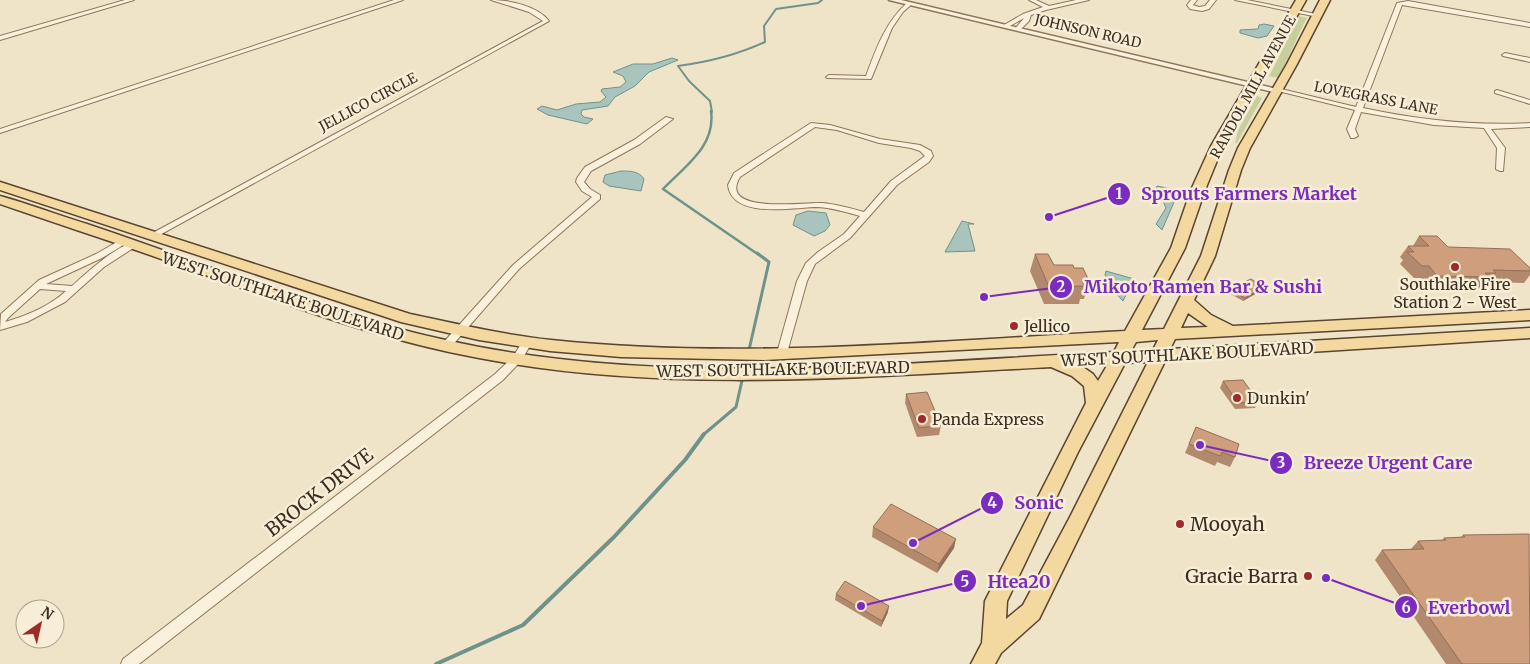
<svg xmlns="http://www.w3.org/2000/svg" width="1530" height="664" viewBox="0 0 1530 664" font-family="Merriweather,serif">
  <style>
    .green { fill: #c9cf9b }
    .water { fill: #a9c4bc; stroke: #6f938a }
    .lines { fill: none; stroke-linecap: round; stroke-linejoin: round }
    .stream-far3 { stroke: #6f938a; stroke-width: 2 }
    .stream-far2 { stroke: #6f938a; stroke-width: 2.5 }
    .stream-far1 { stroke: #6f938a; stroke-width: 3 }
    .stream { stroke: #6f938a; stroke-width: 4 }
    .minor-casing { stroke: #8d765c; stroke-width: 2 }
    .tertiary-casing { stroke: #8d765c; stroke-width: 3 }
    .primary-casing { stroke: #5b4430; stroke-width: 3 }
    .minor { fill: #faf1dc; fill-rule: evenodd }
    .tertiary { fill: #faf1dc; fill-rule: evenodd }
    .primary { fill: #f3d9a0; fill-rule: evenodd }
    .wall { fill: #b2896c }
    .shaded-wall { fill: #916f58 }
    .building { fill: #cf9f7d; stroke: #916f58 }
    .poi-dot { fill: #9e2a2b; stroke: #f7eed8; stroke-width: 2 }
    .labels { text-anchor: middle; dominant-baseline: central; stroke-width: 5; stroke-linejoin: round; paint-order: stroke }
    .far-street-label { font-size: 14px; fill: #3d2e20; stroke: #f7eed8 }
    .poi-label { font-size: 16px; fill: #3d2e20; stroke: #f7eed8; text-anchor: start }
    .street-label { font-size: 16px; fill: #3d2e20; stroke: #f7eed8 }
    .near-street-label { font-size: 19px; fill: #3d2e20; stroke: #f7eed8 }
    .near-poi-label { font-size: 19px; fill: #3d2e20; stroke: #f7eed8; text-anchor: start }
    .leader { fill: none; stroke: #7b2cbf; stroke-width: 2 }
    .callout-dot { fill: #7b2cbf; stroke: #f7eed8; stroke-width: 2 }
    .mark-label { font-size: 15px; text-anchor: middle; font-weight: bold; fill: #fff }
    .callout-label { font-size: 18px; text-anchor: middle; font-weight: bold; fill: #7b2cbf; stroke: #f7eed8; stroke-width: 5; stroke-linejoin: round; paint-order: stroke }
  </style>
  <rect width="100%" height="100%" fill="#f0e4c8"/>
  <g class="green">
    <path d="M1299,16L1307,18C1296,38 1289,58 1278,78L1269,76C1282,54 1286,38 1299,16Z"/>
    <polygon points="1257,96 1262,98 1237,143 1235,143 1238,130"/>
  </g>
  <g class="water">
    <polygon points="1264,24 1274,26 1267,36 1258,38 1240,33 1240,30 1258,29 1259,25"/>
    <polygon points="672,58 678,60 649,72 635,86 615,97 608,106 582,110 581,114 584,117 593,119 587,124 548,115 537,109 542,106 557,110 576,104 600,102 606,97 601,91 602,89 620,87 626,82 623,76 613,72 633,64 653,64"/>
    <path d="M621,171C630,171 639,171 644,179L641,191L609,186L603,182L605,175Z"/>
    <polygon points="1157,186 1176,190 1178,193 1162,230 1156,224 1166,208 1163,201 1155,191"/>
    <polygon points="808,211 826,213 830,225 825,231 814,236 793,225 796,215"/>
    <polygon points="962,221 974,224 968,224 975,251 945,252"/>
    <polygon points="1106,271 1134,279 1123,301 1112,289 1105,275"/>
  </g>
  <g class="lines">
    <path class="stream-far3" d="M712,112L710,101L689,81L678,66C709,62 737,55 765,42L764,26L776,9L818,3L822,0"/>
    <path class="stream-far2" d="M711,111C716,146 685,166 663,189L759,255"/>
    <polyline class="stream-far1" points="703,435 736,407 769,262 757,253"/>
    <polyline class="stream" points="436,664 523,625 614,537 685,460 704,434"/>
    <defs>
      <g id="minor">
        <polygon points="125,0 134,0 0,40 0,36"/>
        <polygon points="394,0 403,0 0,133 0,129"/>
        <path d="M491,0C509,0 538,6 549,21L156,237H150L149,235L543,21L529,12Z"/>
        <polygon points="1029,0 1036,0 1049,6 1076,0 1089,0 1046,10 1031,15 1029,21 1020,30 1015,29 1024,18 1008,27 1004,27 1004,25 1023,14 1043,7"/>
        <polygon points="1191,0 1197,0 1193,5 1199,7 1205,6 1210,0 1216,0 1209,9 1202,11 1190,9 1187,5"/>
        <polygon points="1235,0 1247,0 1321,15 1318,17"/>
        <path d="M1408,1L1530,23V27L1402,5L1363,108C1419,120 1474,126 1530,123V127L1491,129L1505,148L1503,171H1500L1496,169L1497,148L1484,128L1434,125L1361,112L1355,129L1358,136L1354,138H1351L1347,129L1355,110L1274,90L1277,88L1356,107L1397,3Z"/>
        <path d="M907,3L912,4L903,12L892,28L871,79L827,78L826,77L829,75L866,76C876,49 885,23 907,3Z"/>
        <polygon points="1505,53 1530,58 1530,62 1503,56 1502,55"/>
        <polygon points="1497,90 1530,100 1530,104 1495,93 1495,91"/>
        <polygon points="666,117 673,119 640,144 591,171 584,182 590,189 600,195 600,199 519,269 450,348 442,348 441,346 442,344 513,265 592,197 582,191 576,182 577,178 585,167 634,140"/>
        <path d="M811,123L830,125L880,139L920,145L931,151L933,156L929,162L897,185L850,238L815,264L807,281L787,353L782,356L777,353L797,281L806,263L818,252L844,234L860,216C846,212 833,208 818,207C795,207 732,220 728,185L734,173ZM815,127L837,130L879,143L911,148L920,151L925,156L891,181L864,212C850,208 836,204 822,203C807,202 717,215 740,177Z"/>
        <path d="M122,239L126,242L125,244L102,258L46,284L72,286C83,276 121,241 135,243L136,245L135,247L104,267L65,302L27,322L0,330L1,314L39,280L96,254ZM40,289L66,291C50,306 26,316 5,322L8,318Z"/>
        <polygon points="526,341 531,344 521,361 503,380 139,664 121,664 123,659 495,374 513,357 522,342"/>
      </g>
      <polygon id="tertiary" points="889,0 901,0 1281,90 1277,93"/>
      <path id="primary" d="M1296,0H1306L1223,146L1205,190L1185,248L1142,330L1164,329L1201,256L1229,170L1238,148L1287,64L1320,0H1330L1297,64L1250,148L1241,170L1215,256L1194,300L1211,315L1233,326L1530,310V320L1175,339L1170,349L1530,328V338L1165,361L1039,619L1001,653L995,664H971L982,643L985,601L1086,403L1084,386L1072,376L1051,367C861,377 667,394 479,358C379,340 284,304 189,269C127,246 63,226 0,204V196C29,204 58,215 87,224C204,263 320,312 441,339C659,389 892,363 1114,352L1119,342L764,360L621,357L550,351L479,340L401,322L0,190V182L410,314C457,324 504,335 551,340C741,360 936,341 1125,331L1171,248L1191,190L1211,146ZM1188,313L1208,327L1181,328ZM1158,340L1153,350L1131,351L1136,342ZM1148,362L1070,517L1023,605L1006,619L1007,601L1078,452L1125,363ZM1108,364L1098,381L1093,374L1080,365Z"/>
    </defs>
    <use href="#minor" class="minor-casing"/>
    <use href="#tertiary" class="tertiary-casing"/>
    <use href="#primary" class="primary-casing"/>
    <use href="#minor" class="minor"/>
    <use href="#tertiary" class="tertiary"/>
    <use href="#primary" class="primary"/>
  </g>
  <g class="wall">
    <polygon points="1419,236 1448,247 1530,268 1530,275 1524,283 1490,282 1488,285 1483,285 1480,289 1430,288 1421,278 1414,278 1400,264 1403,260 1400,257 1408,246 1413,246"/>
    <polygon points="1035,254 1054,265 1074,268 1089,281 1084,299 1080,299 1079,304 1044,304 1030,271"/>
    <polygon points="1230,289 1262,290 1243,301 1229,293"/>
    <polygon points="1223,381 1258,401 1255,408 1235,409 1220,388"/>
    <polygon points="906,394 941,425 939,435 917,437 905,403"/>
    <polygon points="1196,427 1235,457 1230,467 1217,462 1215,466 1185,453"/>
    <polygon points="873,527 954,548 937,573 872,537"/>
    <polygon points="1463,535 1530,664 1446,664 1375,560 1382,550 1411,549 1418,541 1442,540 1444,538 1461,537"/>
    <polygon points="836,594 888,612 881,627 835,600"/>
  </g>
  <g class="shaded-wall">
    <polygon points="1263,287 1262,290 1243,301 1245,298"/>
    <polygon points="956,539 954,548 937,573 939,564"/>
    <polygon points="889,606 888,612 881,627 882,621"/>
  </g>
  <g class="building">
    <polygon points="1419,236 1437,236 1448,247 1510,249 1530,268 1530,271 1493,270 1496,273 1485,273 1489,277 1437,276 1429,266 1422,266 1407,252 1414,252 1408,246 1429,246"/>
    <polygon points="1035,254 1048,254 1054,265 1073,265 1074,268 1083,268 1089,281 1082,281 1084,286 1049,287"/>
    <polygon points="1251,279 1263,287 1245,298 1230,289"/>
    <polygon points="1243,380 1258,401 1238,403 1223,381"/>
    <polygon points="927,392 941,425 919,428 906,394"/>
    <polygon points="1196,427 1239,444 1235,457 1222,452 1220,456 1189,444"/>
    <polygon points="891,504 956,539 939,564 873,527"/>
    <polygon points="1529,534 1530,664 1462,664 1382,550 1424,549 1418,541 1446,540 1444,538 1465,537 1463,535"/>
    <polygon points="845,581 889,606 882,621 836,594"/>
  </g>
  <g class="poi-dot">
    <circle cx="1455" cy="267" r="5"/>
    <circle cx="1014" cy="326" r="5"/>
    <circle cx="1237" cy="398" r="5"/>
    <circle cx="922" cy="419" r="5"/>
    <circle cx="1180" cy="524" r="5"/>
    <circle cx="1308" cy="576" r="5"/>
  </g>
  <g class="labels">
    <g class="far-street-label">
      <text transform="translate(1088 31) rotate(13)">JOHNSON ROAD</text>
      <text transform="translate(1253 87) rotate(-61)">RANDOL MILL AVENUE</text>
      <text transform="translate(1376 98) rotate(11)">LOVEGRASS LANE</text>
      <text transform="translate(368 102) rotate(-28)">JELLICO CIRCLE</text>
    </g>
    <g class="poi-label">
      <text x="1455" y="284" text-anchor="middle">Southlake Fire<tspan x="1455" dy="18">Station 2 - West</tspan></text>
      <text x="1024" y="326">Jellico</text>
      <text x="1247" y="398">Dunkin'</text>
      <text x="932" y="419">Panda Express</text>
    </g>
    <g class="street-label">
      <text transform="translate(283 296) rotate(18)">WEST SOUTHLAKE BOULEVARD</text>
      <text transform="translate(1187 354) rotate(-3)">WEST SOUTHLAKE BOULEVARD</text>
      <text transform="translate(783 369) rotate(-1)">WEST SOUTHLAKE BOULEVARD</text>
    </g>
    <g class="near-street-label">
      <text transform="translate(319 492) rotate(-38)">BROCK DRIVE</text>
    </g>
    <g class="near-poi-label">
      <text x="1190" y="524">Mooyah</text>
      <text x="1298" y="576" text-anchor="end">Gracie Barra</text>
    </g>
  </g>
  <path class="leader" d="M1049 217L1119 194M984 297L1061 287M1200 445L1281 463M913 543L992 503M861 606L965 581M1326 578L1406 607"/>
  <g class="callout-dot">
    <circle cx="1049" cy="217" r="5"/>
    <circle cx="984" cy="297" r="5"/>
    <circle cx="1200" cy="445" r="5"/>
    <circle cx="913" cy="543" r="5"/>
    <circle cx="861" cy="606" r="5"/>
    <circle cx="1326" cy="578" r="5"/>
    <circle cx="1119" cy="194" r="12"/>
    <circle cx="1061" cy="287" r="12"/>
    <circle cx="1281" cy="463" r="12"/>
    <circle cx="992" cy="503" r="12"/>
    <circle cx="965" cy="581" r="12"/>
    <circle cx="1406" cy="607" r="12"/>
  </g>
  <g class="mark-label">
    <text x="1119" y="199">1</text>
    <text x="1061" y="292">2</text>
    <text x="1281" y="468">3</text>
    <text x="992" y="508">4</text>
    <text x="965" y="587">5</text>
    <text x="1406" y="613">6</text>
  </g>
  <g class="callout-label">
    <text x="1249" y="200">Sprouts Farmers Market</text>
    <text x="1203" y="293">Mikoto Ramen Bar &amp; Sushi</text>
    <text x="1388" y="469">Breeze Urgent Care</text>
    <text x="1039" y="509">Sonic</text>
    <text x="1019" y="588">Htea20</text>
    <text x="1469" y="614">Everbowl</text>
  </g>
  <g transform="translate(40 624) rotate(34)"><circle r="24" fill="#f7eed8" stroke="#ada18e"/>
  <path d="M0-4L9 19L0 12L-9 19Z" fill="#9e2a2b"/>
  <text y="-8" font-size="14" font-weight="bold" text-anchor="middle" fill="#3d2e20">N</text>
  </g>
</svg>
